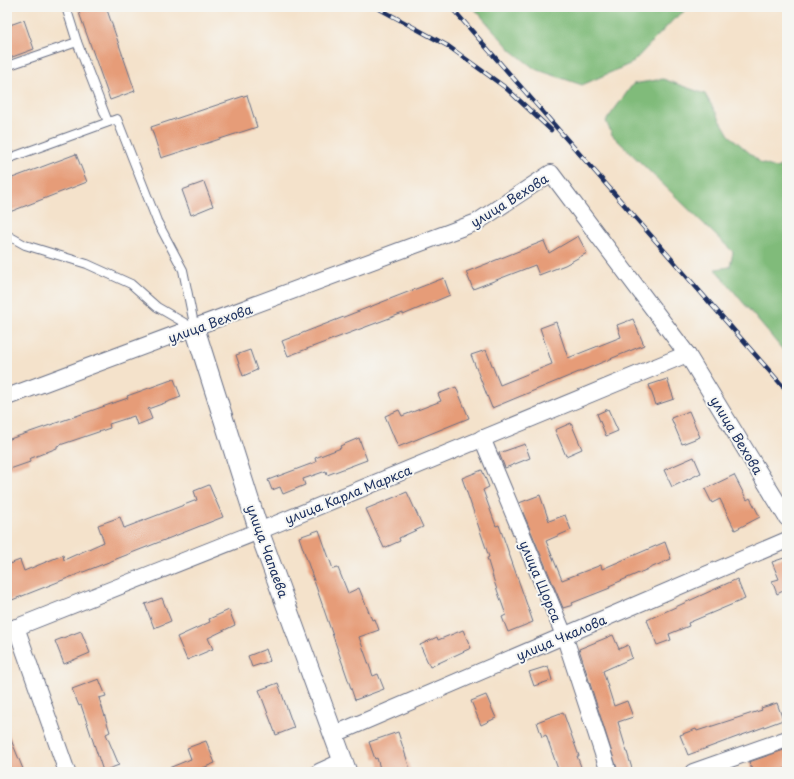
<svg xmlns="http://www.w3.org/2000/svg" width="794" height="779" viewBox="0 0 794 779" font-family="'Playpen Sans',sans-serif">
  <style>
    .forest { fill: #80bb7a; stroke: #4e756c }
    .building { fill: #e69c78 }
    .lines { fill: none; stroke-linecap: round; stroke-linejoin: round }
    .service-casing { stroke: #676e84; stroke-width: 10 }
    .minor-casing { stroke: #676e84; stroke-width: 18 }
    .tertiary-casing { stroke: #676e84; stroke-width: 21 }
    .service { stroke: #fff; stroke-width: 8 }
    .minor { stroke: #fff; stroke-width: 16 }
    .tertiary { stroke: #fff; stroke-width: 19 }
    .rail-casing { stroke: #1b2f5e; stroke-width: 4.5 }
    .rail { stroke: #f6f6f2; stroke-width: 3; stroke-dasharray: 9; stroke-linecap: butt }
    .labels { text-anchor: middle; dominant-baseline: central; stroke-width: 4; stroke-linejoin: round; paint-order: stroke }
    .street-label { font-size: 13px; fill: #1b2f5e; stroke: #f6f6f2 }
  </style>
  <rect width="100%" height="100%" fill="#f6f6f2"/>
  <filter id="ink" filterUnits="userSpaceOnUse"><feTurbulence type="fractalNoise" baseFrequency=".025" numOctaves="2"/><feDisplacementMap in="SourceGraphic" scale="8" xChannelSelector="R" yChannelSelector="G"/><feConvolveMatrix kernelMatrix="1 2 1 2 8 2 1 2 1" color-interpolation-filters="sRGB"/></filter>
  <filter id="wash" filterUnits="userSpaceOnUse"><feTurbulence type="fractalNoise" baseFrequency=".012" numOctaves="4" result="noise"/><feDisplacementMap in="SourceGraphic" scale="16" xChannelSelector="R" yChannelSelector="G"/><feGaussianBlur stdDeviation="0.9" result="paint"/><feColorMatrix in="noise" values="0 0 0 0 0 0 0 0 0 0 0 0 0 0 0 0 0 1.4 0 .05"/><feComposite in="paint" operator="in"/></filter>
  <g filter="url(#wash)">
    <rect width="100%" height="100%" fill="#f4e2cb"/>
    <g class="forest">
      <polygon points="473,7 690,7 674,19 632,63 582,85 535,69 511,50"/>
      <polygon points="663,79 705,94 729,135 761,163 776,168 787,163 787,355 715,269 730,267 733,252 612,135 606,121 633,84"/>
    </g>
    <g id="blocks">
      <g class="building">
        <polygon points="77,7 106,7 135,91 110,100"/>
        <polygon points="24,20 34,49 7,59 7,26"/>
        <polygon points="247,95 257,127 161,158 151,127"/>
        <polygon points="76,154 87,182 7,213 7,180"/>
        <polygon points="204,182 213,206 191,215 182,190"/>
        <polygon points="578,236 587,253 565,265 539,275 535,265 473,289 466,272 544,241 549,253"/>
        <polygon points="444,278 450,295 403,315 403,313 288,356 282,341"/>
        <polygon points="633,319 644,345 492,408 471,355 486,350 500,385 552,364 540,328 556,322 568,358 621,337 617,325"/>
        <polygon points="250,350 257,370 243,376 236,355"/>
        <polygon points="174,379 181,397 148,409 152,419 137,425 134,416 109,424 110,428 57,446 57,448 29,459 30,462 10,469 7,461 7,440 128,398 127,396"/>
        <polygon points="667,379 674,399 656,405 649,385"/>
        <polygon points="456,387 469,418 398,447 385,416 399,410 402,416 441,401 438,394"/>
        <polygon points="608,409 618,431 606,436 597,414"/>
        <polygon points="689,411 700,437 682,444 671,418"/>
        <polygon points="571,423 582,449 566,456 555,430"/>
        <polygon points="359,438 367,460 327,475 326,471 303,479 305,485 283,494 280,487 272,490 268,480 316,462 315,458 341,448 340,446"/>
        <polygon points="525,444 530,458 505,468 499,453"/>
        <polygon points="694,457 701,473 672,487 664,470"/>
        <polygon points="482,470 489,487 483,490 496,526 499,525 533,622 508,632 502,617 506,615 495,584 487,558 489,557 462,478"/>
        <polygon points="734,475 747,500 750,498 760,517 735,530 720,499 712,503 705,489"/>
        <polygon points="209,485 223,517 7,602 7,565 20,560 24,571 63,555 64,560 104,542 98,525 120,517 124,528 197,500 194,491"/>
        <polygon points="407,492 423,527 399,538 400,541 384,548 366,509"/>
        <polygon points="540,495 549,521 565,515 571,530 546,541 562,580 601,565 602,569 665,542 671,559 609,586 610,588 572,603 573,605 563,608 519,503"/>
        <polygon points="319,530 333,569 338,568 348,593 359,588 372,620 375,619 379,630 359,637 373,676 378,674 384,689 355,700 299,537"/>
        <polygon points="787,557 787,598 786,598 783,591 777,594 772,581 779,579 772,562"/>
        <polygon points="737,579 745,599 688,623 689,626 669,634 671,640 657,645 647,620"/>
        <polygon points="162,598 171,621 154,628 145,604"/>
        <polygon points="229,610 235,625 208,638 213,649 187,660 177,637 210,622 209,619"/>
        <polygon points="463,630 471,648 430,667 420,645 437,637 438,640"/>
        <polygon points="81,631 90,653 64,664 55,641"/>
        <polygon points="613,635 619,649 628,645 632,658 603,671 614,706 627,701 633,717 618,722 633,772 618,772 579,649"/>
        <polygon points="266,649 270,661 252,667 248,656"/>
        <polygon points="548,666 552,680 534,686 529,672"/>
        <polygon points="99,679 106,696 99,698 110,732 106,734 119,765 103,771 81,705 79,706 72,689"/>
        <polygon points="278,683 294,728 276,735 259,690"/>
        <polygon points="486,695 496,718 481,725 471,701"/>
        <polygon points="777,703 783,720 688,755 680,735 696,729 697,731 762,710 761,708"/>
        <polygon points="563,712 579,756 577,756 583,772 559,772 546,735 542,737 537,722"/>
        <polygon points="7,730 23,769 17,772 7,772"/>
        <polygon points="398,732 411,772 381,772 377,758 375,759 369,742"/>
        <polygon points="206,741 215,763 193,772 159,772 191,759 187,748"/>
        <polygon points="787,749 787,768 775,772 753,772 749,762"/>
      </g>
    </g>
  </g>
  <g filter="url(#ink)">
    <use href="#blocks" fill-opacity="0" stroke="#676e84" stroke-width="1"/>
    <g class="lines">
      <defs>
        <g id="service">
          <polyline points="66,7 77,42"/>
          <polyline points="7,66 77,42 108,122"/>
          <polyline points="7,159 117,119 157,221 183,270 195,329 157,307 131,284 87,264 25,245 7,235"/>
        </g>
        <g id="minor">
          <polyline points="7,397 477,222 551,173 687,354 787,518"/>
          <polyline points="482,438 564,635 609,772"/>
          <polyline points="16,627 67,772"/>
          <polyline points="7,631 259,531 687,354"/>
          <polyline points="335,734 787,540"/>
          <polyline points="319,772 343,761"/>
          <polyline points="693,772 787,739"/>
        </g>
        <polyline id="tertiary" points="195,329 259,531 347,772"/>
      </defs>
      <use href="#service" class="service-casing"/>
      <use href="#minor" class="minor-casing"/>
      <use href="#tertiary" class="tertiary-casing"/>
      <use href="#service" class="service"/>
      <use href="#minor" class="minor"/>
      <use href="#tertiary" class="tertiary"/>
      <defs>
        <g id="rail">
          <polyline points="376,7 448,46 506,88 551,130"/>
          <polyline points="451,7 787,391"/>
        </g>
      </defs>
      <use href="#rail" class="rail-casing"/>
      <use href="#rail" class="rail"/>
    </g>
  </g>
  <g class="labels">
    <g class="street-label">
      <text transform="translate(509 200) rotate(-32)">улица Вехова</text>
      <text transform="translate(210 323) rotate(-20)">улица Вехова</text>
      <text transform="translate(737 435) rotate(59)">улица Вехова</text>
      <text transform="translate(348 494) rotate(-22)">улица Карла Маркса</text>
      <text transform="translate(268 551) rotate(70)">улица Чапаева</text>
      <text transform="translate(541 581) rotate(67)">улица Щорса</text>
      <text transform="translate(561 637) rotate(-23)">улица Чкалова</text>
    </g>
  </g>
  <rect width="794" height="779" fill="none" stroke="#f6f6f2" stroke-width="24"/>
</svg>
